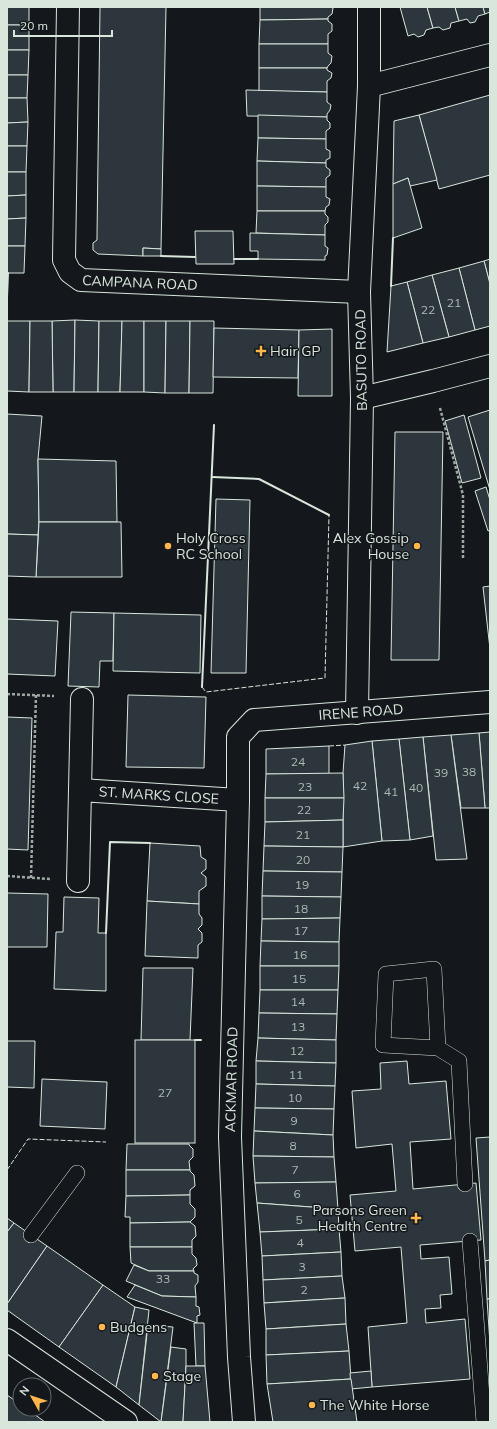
<svg xmlns="http://www.w3.org/2000/svg" width="497" height="1429" viewBox="0 0 497 1429" font-family="Mulish,sans-serif">
  <style>
    .building { fill: #2c363c; stroke: #d8e6dc }
    .lines { fill: none; stroke-linecap: round; stroke-linejoin: round }
    .service-casing { stroke: #d8e6dc; stroke-width: 16 }
    .minor-casing { stroke: #d8e6dc; stroke-width: 24 }
    .tertiary-casing { stroke: #d8e6dc; stroke-width: 24 }
    .path { stroke: #9da8a2; stroke-width: 2.5; stroke-dasharray: 3 2; stroke-linecap: butt }
    .service { stroke: #14181c; stroke-width: 15 }
    .minor { stroke: #14181c; stroke-width: 22 }
    .tertiary { stroke: #14181c; stroke-width: 22 }
    .fence { stroke: #d8e6dc; stroke-width: 1; stroke-dasharray: 5 2; stroke-linecap: butt }
    .wall { stroke: #d8e6dc; stroke-width: 2 }
    .poi-dot { fill: #ffb74d; stroke: #14181c; stroke-width: 1.5 }
    .labels { text-anchor: middle; dominant-baseline: central; stroke-width: 3; stroke-linejoin: round; paint-order: stroke }
    .number-label { font-size: 12px; fill: #adbab4 }
    .street-label { font-size: 14px; fill: #d8e6dc; stroke: #14181c }
    .poi-label { font-size: 14px; fill: #d8e6dc; stroke: #14181c; text-anchor: start }
  </style>
  <rect width="100%" height="100%" fill="#14181c"/>
  <g class="building">
    <rect x="7" y="7" width="22" height="18"/>
    <polygon points="100,7 166,7 161,249 143,248 143,256 98,254 93,250 93,243 97,240 97,236"/>
    <polygon points="260,7 331,7 333,8 332,14 328,17 328,19 260,20"/>
    <polygon points="400,7 427,7 433,28 426,30 424,35 418,37 414,34 408,36"/>
    <polygon points="427,7 455,7 459,21 451,23 450,28 443,30 439,27 433,28"/>
    <polygon points="455,7 483,7 485,14 478,16 475,22 470,23 467,19 459,21"/>
    <polygon points="483,7 490,7 490,12 485,14"/>
    <polygon points="328,19 328,21 332,24 332,31 328,34 328,44 259,44 260,20"/>
    <rect x="7" y="25" width="22" height="25"/>
    <polygon points="259,44 328,44 328,53 332,56 331,63 328,66 327,68 259,68"/>
    <polygon points="7,50 29,50 28,75 7,75"/>
    <polygon points="259,68 327,68 327,70 332,73 331,78 327,81 327,92 259,91"/>
    <polygon points="7,75 28,75 27,98 7,98"/>
    <polygon points="246,90 327,92 327,102 331,105 330,110 327,114 327,117 247,116"/>
    <polygon points="490,95 490,175 439,189 419,115"/>
    <polygon points="7,98 27,98 28,122 7,123"/>
    <polygon points="258,115 327,117 327,120 330,123 330,128 326,131 326,139 258,138"/>
    <polygon points="419,115 437,180 410,186 408,178 393,184 394,121"/>
    <polygon points="28,122 27,146 7,146 7,123"/>
    <polygon points="258,138 326,139 326,149 330,151 330,158 326,160 326,163 257,161"/>
    <polygon points="7,146 27,146 26,172 7,172"/>
    <polygon points="257,161 326,163 326,167 330,170 330,175 326,178 326,187 257,186"/>
    <polygon points="7,172 26,172 26,195 7,196"/>
    <polygon points="408,178 422,228 393,238 393,184"/>
    <polygon points="257,186 326,187 326,197 330,199 329,205 326,207 325,211 257,211"/>
    <polygon points="26,195 26,218 7,219 7,196"/>
    <polygon points="257,211 325,211 325,214 328,217 328,222 325,225 325,235 256,233"/>
    <polygon points="26,218 25,246 7,246 7,219"/>
    <polygon points="195,231 233,231 234,264 196,264"/>
    <polygon points="250,233 325,235 325,246 328,248 327,255 325,256 325,260 258,259 258,251 250,251"/>
    <polygon points="7,246 25,246 24,273 7,273"/>
    <polygon points="143,248 161,249 161,256 143,256"/>
    <polygon points="490,259 490,284 484,261"/>
    <polygon points="484,261 490,284 490,326 475,330 459,268"/>
    <polygon points="459,268 475,330 449,337 432,275"/>
    <polygon points="432,275 449,337 423,343 407,282"/>
    <polygon points="407,282 423,343 387,352 391,286"/>
    <polygon points="75,320 74,392 53,392 52,321"/>
    <polygon points="75,320 99,321 98,392 74,392"/>
    <polygon points="7,321 30,321 29,392 7,391"/>
    <polygon points="30,321 52,321 53,392 29,392"/>
    <polygon points="99,321 122,321 120,392 98,392"/>
    <polygon points="122,321 144,321 144,392 120,392"/>
    <polygon points="144,321 166,321 165,393 144,392"/>
    <polygon points="166,321 190,321 189,393 165,393"/>
    <polygon points="190,321 214,321 213,393 189,393"/>
    <polygon points="214,328 299,330 298,378 213,377"/>
    <polygon points="332,329 332,396 298,396 299,330"/>
    <polygon points="490,410 490,490 468,417"/>
    <polygon points="7,414 42,416 38,459 39,522 38,535 7,534"/>
    <polygon points="464,415 481,478 462,483 445,421"/>
    <polygon points="395,432 443,432 439,660 391,660"/>
    <polygon points="38,459 116,461 117,522 39,522"/>
    <polygon points="486,487 490,500 490,530 488,531 475,491"/>
    <polygon points="216,499 250,500 246,673 211,673"/>
    <polygon points="39,522 121,522 122,577 36,577"/>
    <polygon points="7,534 38,535 36,577 7,576"/>
    <polygon points="490,586 490,649 483,587"/>
    <polygon points="71,612 114,613 113,661 100,661 99,687 68,686"/>
    <polygon points="114,613 201,615 200,673 113,671"/>
    <polygon points="7,619 58,621 55,676 7,674"/>
    <polygon points="128,695 206,697 204,768 126,767"/>
    <polygon points="7,717 32,718 28,850 7,849"/>
    <polygon points="490,732 490,808 485,808 479,733"/>
    <polygon points="479,733 485,808 461,808 451,735"/>
    <polygon points="451,735 467,859 436,860 423,737"/>
    <polygon points="423,737 433,836 410,840 399,739"/>
    <polygon points="399,739 410,840 382,841 372,741"/>
    <polygon points="372,741 382,841 343,847 343,773 345,745"/>
    <polygon points="329,746 329,774 266,774 266,749"/>
    <polygon points="343,773 344,798 265,798 266,774"/>
    <polygon points="265,798 344,798 343,820 265,822"/>
    <polygon points="343,820 343,847 264,846 265,822"/>
    <polygon points="150,843 200,846 201,857 206,860 206,869 201,873 206,877 206,886 199,891 199,904 147,901"/>
    <polygon points="264,846 343,847 342,872 263,871"/>
    <polygon points="263,871 342,872 341,897 262,896"/>
    <polygon points="7,893 48,894 47,947 7,947"/>
    <polygon points="262,896 341,897 340,918 262,919"/>
    <polygon points="64,897 99,898 98,933 106,933 106,991 54,989 56,932 63,932"/>
    <polygon points="147,901 199,904 199,914 202,918 202,925 198,929 202,933 202,942 198,945 198,958 145,956"/>
    <polygon points="340,918 339,942 261,941 262,919"/>
    <polygon points="261,941 339,942 339,966 260,966"/>
    <polygon points="260,966 339,966 338,990 260,990"/>
    <polygon points="143,968 193,968 190,1040 141,1040"/>
    <polygon points="260,990 338,990 337,1014 259,1013"/>
    <polygon points="259,1013 337,1014 336,1040 258,1038"/>
    <polygon points="258,1038 336,1040 336,1063 256,1061"/>
    <rect x="135" y="1040" width="60" height="103"/>
    <polygon points="7,1041 35,1041 34,1088 7,1087"/>
    <polygon points="256,1061 336,1063 335,1086 256,1084"/>
    <polygon points="407,1061 409,1084 446,1081 451,1139 410,1142 413,1189 476,1183 481,1240 420,1245 421,1259 449,1257 452,1294 440,1295 441,1308 425,1309 426,1323 465,1319 470,1379 372,1387 368,1327 407,1323 401,1247 355,1251 350,1195 396,1191 392,1144 356,1148 352,1091 381,1089 380,1063"/>
    <polygon points="42,1079 107,1082 105,1129 40,1126"/>
    <polygon points="256,1084 335,1086 334,1109 255,1108"/>
    <polygon points="255,1108 334,1109 333,1135 254,1131"/>
    <polygon points="254,1131 333,1135 334,1157 253,1156"/>
    <polygon points="490,1137 490,1260 485,1261 476,1138"/>
    <polygon points="127,1144 189,1144 189,1145 193,1149 193,1157 189,1161 190,1170 126,1170"/>
    <polygon points="253,1156 334,1157 336,1182 255,1183"/>
    <polygon points="126,1170 190,1170 190,1171 194,1175 195,1186 190,1190 190,1195 126,1196"/>
    <polygon points="336,1182 338,1209 257,1203 255,1183"/>
    <polygon points="190,1195 190,1204 195,1209 195,1217 190,1222 130,1223 130,1217 125,1217 126,1196"/>
    <polygon points="257,1203 338,1209 339,1229 260,1232"/>
    <polygon points="7,1218 14,1223 7,1232"/>
    <polygon points="190,1222 195,1226 196,1236 192,1240 192,1247 130,1247 130,1223"/>
    <polygon points="14,1223 47,1246 7,1304 7,1232"/>
    <polygon points="339,1229 341,1252 262,1256 260,1232"/>
    <polygon points="47,1246 103,1285 59,1347 7,1310 7,1304"/>
    <polygon points="130,1247 192,1247 192,1254 196,1258 197,1265 193,1269 194,1271 149,1271 131,1263"/>
    <polygon points="341,1252 342,1276 263,1280 262,1256"/>
    <polygon points="490,1260 490,1299 487,1299 485,1261"/>
    <polygon points="134,1265 149,1271 194,1271 194,1273 198,1275 198,1282 195,1286 196,1297 162,1296 126,1281"/>
    <polygon points="342,1276 345,1298 264,1303 263,1280"/>
    <polygon points="103,1285 135,1307 116,1387 59,1347"/>
    <polygon points="135,1285 162,1296 196,1297 196,1306 199,1307 200,1315 197,1316 197,1323 127,1297"/>
    <polygon points="345,1298 346,1324 266,1329 264,1303"/>
    <polygon points="487,1299 490,1299 490,1344"/>
    <polygon points="135,1307 149,1310 139,1405 116,1387"/>
    <polygon points="194,1323 204,1323 205,1366 196,1366"/>
    <polygon points="346,1324 349,1351 266,1355 266,1329"/>
    <polygon points="148,1325 173,1327 161,1422 139,1405"/>
    <polygon points="171,1347 186,1349 186,1366 183,1422 161,1422"/>
    <polygon points="349,1351 351,1379 267,1384 266,1355"/>
    <polygon points="186,1366 205,1366 210,1422 183,1422"/>
    <polygon points="371,1371 372,1387 351,1389 350,1373"/>
    <polygon points="351,1379 357,1422 273,1422 267,1384"/>
    <polygon points="7,1395 20,1404 20,1409 27,1409 45,1422 7,1422"/>
  </g>
  <g class="lines">
    <defs>
      <g id="service">
        <polyline points="438,1048 434,969 386,974 383,1045 438,1048 459,1061 465,1184"/>
        <polyline points="31,1235 77,1173"/>
        <polyline points="470,1241 484,1422"/>
      </g>
      <g id="minor">
        <path id="s1" d="M68,7L64,260L70,272L81,280L359,292"/>
        <polyline points="369,86 490,55"/>
        <polyline points="362,398 433,381 490,366"/>
        <polyline points="357,713 362,398 359,292 369,86 369,7"/>
        <polyline points="80,790 82,699"/>
        <path id="s2" d="M78,881L80,790L238,800"/>
        <path id="s3" d="M244,1422L239,1357L230,1137L238,800V737L254,720L490,702"/>
      </g>
      <polyline id="tertiary" points="7,1340 126,1422"/>
    </defs>
    <use href="#service" class="service-casing"/>
    <use href="#minor" class="minor-casing"/>
    <use href="#tertiary" class="tertiary-casing"/>
    <g class="path">
      <polyline points="440,408 463,495 463,559"/>
      <polyline points="7,694 54,696"/>
      <polyline points="7,876 50,879"/>
      <polyline points="31,878 36,694"/>
    </g>
    <use href="#service" class="service"/>
    <use href="#minor" class="minor"/>
    <use href="#tertiary" class="tertiary"/>
    <g class="fence">
      <polyline points="202,687 206,692 325,678 329,515"/>
      <polyline points="329,746 345,745"/>
      <polyline points="7,1170 28,1139 106,1142"/>
    </g>
    <g class="wall">
      <polyline points="161,256 195,257"/>
      <polyline points="234,259 258,259"/>
      <polyline points="391,286 393,238"/>
      <polyline points="7,297 8,273"/>
      <polyline points="212,477 259,479 329,515"/>
      <polyline points="202,687 214,425"/>
      <polyline points="106,933 110,842 150,843"/>
      <polyline points="195,1040 201,1040"/>
    </g>
  </g>
  <g class="poi-dot">
    <path d="M259 345h4v4h4v4h-4v4h-4v-4h-4v-4h4z"/>
    <circle cx="168" cy="546" r="4"/>
    <circle cx="417" cy="546" r="4"/>
    <path d="M414 1212h4v4h4v4h-4v4h-4v-4h-4v-4h4z"/>
    <circle cx="102" cy="1327" r="4"/>
    <circle cx="155" cy="1376" r="4"/>
    <circle cx="312" cy="1405" r="4"/>
  </g>
  <g class="labels">
    <g class="number-label">
      <text x="454" y="302">21</text>
      <text x="428" y="309">22</text>
      <text x="298" y="761">24</text>
      <text x="469" y="771">38</text>
      <text x="441" y="772">39</text>
      <text x="360" y="785">42</text>
      <text x="305" y="786">23</text>
      <text x="416" y="787">40</text>
      <text x="391" y="791">41</text>
      <text x="304" y="809">22</text>
      <text x="303" y="834">21</text>
      <text x="303" y="859">20</text>
      <text x="302" y="884">19</text>
      <text x="301" y="908">18</text>
      <text x="301" y="930">17</text>
      <text x="300" y="954">16</text>
      <text x="299" y="978">15</text>
      <text x="298" y="1001">14</text>
      <text x="298" y="1026">13</text>
      <text x="297" y="1050">12</text>
      <text x="296" y="1074">11</text>
      <text x="165" y="1092">27</text>
      <text x="295" y="1097">10</text>
      <text x="294" y="1120">9</text>
      <text x="293" y="1145">8</text>
      <text x="295" y="1169">7</text>
      <text x="297" y="1193">6</text>
      <text x="299" y="1219">5</text>
      <text x="300" y="1242">4</text>
      <text x="302" y="1266">3</text>
      <text x="163" y="1278">33</text>
      <text x="304" y="1289">2</text>
    </g>
    <g class="street-label">
      <text stroke="none"><textPath href="#s1" startOffset="339">CAMPANA ROAD</textPath></text>
      <text transform="translate(361 360) rotate(-91)">BASUTO ROAD</text>
      <text stroke="none"><textPath href="#s3" startOffset="816">IRENE ROAD</textPath></text>
      <text stroke="none"><textPath href="#s2" startOffset="170">ST. MARKS CLOSE</textPath></text>
      <text stroke="none"><textPath href="#s3" startOffset="343">ACKMAR ROAD</textPath></text>
    </g>
    <g class="poi-label">
      <text x="270" y="351">Hair GP</text>
      <text x="176" y="538">Holy Cross<tspan x="176" dy="16">RC School</tspan></text>
      <text x="409" y="538" text-anchor="end">Alex Gossip<tspan x="409" dy="16">House</tspan></text>
      <text x="407" y="1210" text-anchor="end">Parsons Green<tspan x="407" dy="16">Health Centre</tspan></text>
      <text x="110" y="1327">Budgens</text>
      <text x="163" y="1376">Stage</text>
      <text x="320" y="1405">The White Horse</text>
    </g>
  </g>
  <rect width="497" height="1429" fill="none" stroke="#d8e6dc" stroke-width="16"/>
  <g transform="translate(32 1397) rotate(309)"><circle r="19" fill="#14181c" stroke="#626a69"/>
  <path d="M0-3L7 15L0 10L-7 15Z" fill="#ffb74d"/>
  <text y="-6" font-size="11" font-weight="bold" text-anchor="middle" fill="#d8e6dc">N</text>
  </g>
  <path d="M14 30v6h98v-6" fill="none" stroke="#d8e6dc" stroke-width="2"/>
  <text x="20" y="30" font-size="12" fill="#d8e6dc" stroke="#14181c" stroke-width="3" paint-order="stroke">20 m</text>
</svg>
